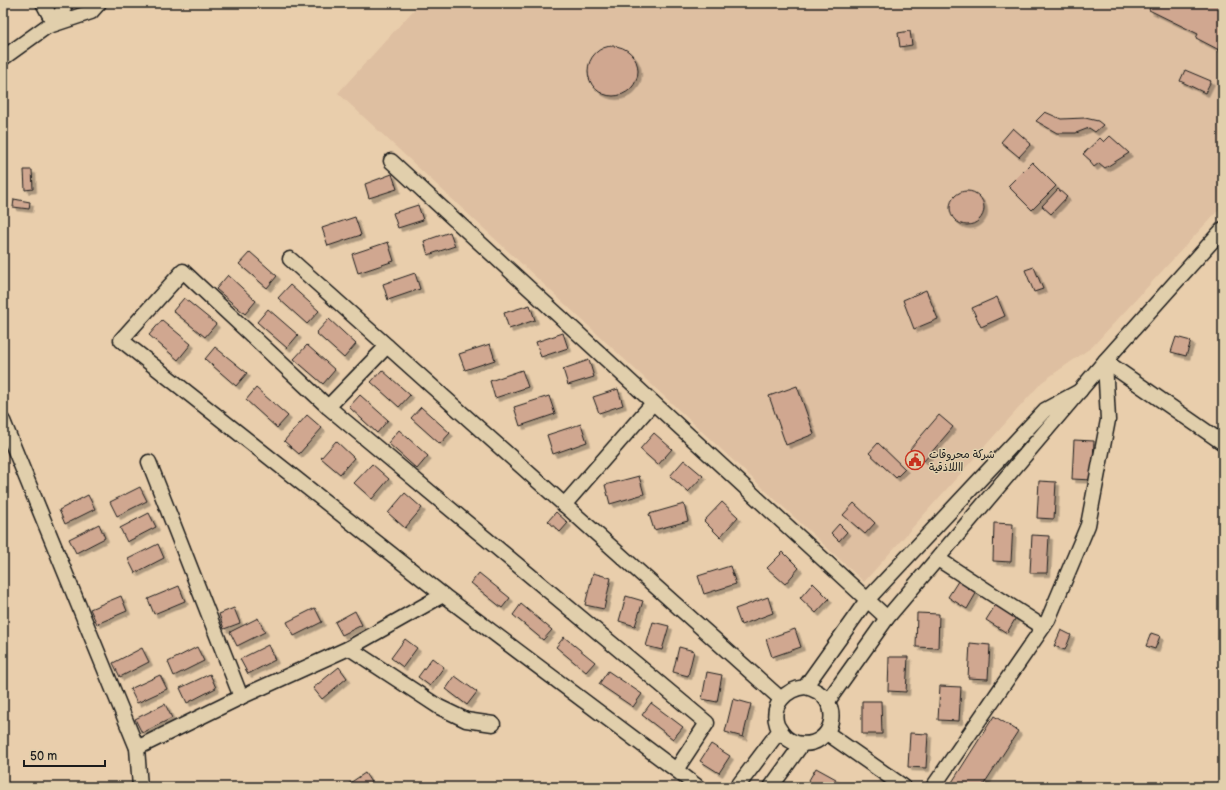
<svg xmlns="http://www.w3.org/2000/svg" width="1226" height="790" viewBox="0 0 1226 790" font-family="'Balsamiq Sans','Playpen Sans Arabic',sans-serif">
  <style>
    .built { fill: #debfa1 }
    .building { fill: #d0a790; stroke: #1c1c1c; filter: url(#shadow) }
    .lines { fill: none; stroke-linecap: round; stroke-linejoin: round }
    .minor-casing { stroke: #1c1c1c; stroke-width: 17 }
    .minor { stroke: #e1cfac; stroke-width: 14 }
    .labels { text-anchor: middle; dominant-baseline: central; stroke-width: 3; stroke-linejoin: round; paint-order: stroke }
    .poi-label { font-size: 11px; fill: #1c1c1c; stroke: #e1cfac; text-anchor: start }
  </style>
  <defs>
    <filter id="shadow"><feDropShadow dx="3.5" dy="3.5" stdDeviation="0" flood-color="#0004"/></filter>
  </defs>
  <rect width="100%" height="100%" fill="#e9ceac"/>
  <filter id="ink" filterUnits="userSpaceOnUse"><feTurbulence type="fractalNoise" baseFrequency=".025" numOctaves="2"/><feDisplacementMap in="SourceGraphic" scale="8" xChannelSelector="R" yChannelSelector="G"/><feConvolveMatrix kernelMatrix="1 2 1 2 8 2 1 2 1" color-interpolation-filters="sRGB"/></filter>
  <g filter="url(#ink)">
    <polygon class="built" points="420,3 1223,3 1223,205 1092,347 1042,382 864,582 338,93"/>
    <g class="building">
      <polygon points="1152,3 1223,3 1223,52 1196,38 1198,34 1149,10"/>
      <polygon points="910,31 912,45 900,47 898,33"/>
      <circle cx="613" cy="71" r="25"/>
      <polygon points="1185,70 1211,81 1205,93 1180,81"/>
      <polygon points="1045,112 1061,119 1085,118 1098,121 1103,125 1095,132 1089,128 1076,133 1057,133 1036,121"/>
      <polygon points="1013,128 1031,144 1019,157 1001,142"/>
      <polygon points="1110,136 1129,153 1105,168 1099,163 1094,167 1090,162 1091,161 1083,154 1100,138 1104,142"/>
      <polygon points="1032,162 1056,186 1032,210 1008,186"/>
      <polygon points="24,170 32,170 33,189 25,190"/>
      <polygon points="392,174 397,189 369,198 365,184"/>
      <polygon points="1058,189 1067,197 1051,214 1042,206"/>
      <circle cx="967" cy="208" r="17"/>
      <polygon points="14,199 30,202 29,209 13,207"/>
      <polygon points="418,205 423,220 398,228 393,213"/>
      <polygon points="355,217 361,235 328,246 322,228"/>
      <polygon points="450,232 455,246 428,255 424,241"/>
      <polygon points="388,242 394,261 358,273 352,254"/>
      <polygon points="250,252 277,276 267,288 239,264"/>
      <polygon points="1034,267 1043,289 1034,292 1025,270"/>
      <polygon points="415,273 420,289 388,300 383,284"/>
      <polygon points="228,275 256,301 245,314 216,289"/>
      <polygon points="290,285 319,311 307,324 278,298"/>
      <polygon points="926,290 938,319 914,329 903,300"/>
      <polygon points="997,297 1005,316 981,327 972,308"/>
      <polygon points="184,298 216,324 205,337 173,311"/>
      <polygon points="530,305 535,320 509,329 504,313"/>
      <polygon points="268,309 298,335 287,348 257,322"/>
      <polygon points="329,319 356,344 344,358 316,333"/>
      <polygon points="162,320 191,344 178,360 149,335"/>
      <polygon points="563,333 568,348 541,357 536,342"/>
      <polygon points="1176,337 1191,341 1186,356 1171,352"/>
      <polygon points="490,344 495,360 465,370 459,354"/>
      <polygon points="307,345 335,370 323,384 294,359"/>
      <polygon points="215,347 247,373 236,386 205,359"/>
      <polygon points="589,360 594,377 568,385 563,369"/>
      <polygon points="382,370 410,395 399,407 371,382"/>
      <polygon points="522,370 528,387 495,398 490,381"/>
      <polygon points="797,386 814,434 786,445 769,396"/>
      <polygon points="256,388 288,416 277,428 246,400"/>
      <polygon points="618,389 623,405 599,413 593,397"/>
      <polygon points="360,395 388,420 377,433 349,407"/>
      <polygon points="549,396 555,414 520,426 514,407"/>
      <polygon points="421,407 450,433 440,444 411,418"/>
      <polygon points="307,415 322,428 299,454 284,441"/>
      <polygon points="939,415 953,427 924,461 910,449"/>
      <polygon points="581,424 587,442 553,454 547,435"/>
      <polygon points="399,430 428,456 417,469 388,443"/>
      <polygon points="654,433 672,449 658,465 640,449"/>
      <polygon points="1074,440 1094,441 1092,480 1072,479"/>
      <polygon points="336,441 354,458 340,474 321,458"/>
      <polygon points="878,443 905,469 896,478 869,453"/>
      <polygon points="684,460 703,476 688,492 670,476"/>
      <polygon points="372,464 389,479 372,499 354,483"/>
      <polygon points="639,476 644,494 610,504 605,485"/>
      <polygon points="1039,481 1056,482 1054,519 1037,518"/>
      <polygon points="140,487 147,501 117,516 110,502"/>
      <polygon points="405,493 422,508 405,528 388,513"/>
      <polygon points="88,495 95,509 65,524 59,510"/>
      <polygon points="722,502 738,517 720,537 704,521"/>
      <polygon points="854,503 875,523 865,534 843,515"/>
      <polygon points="684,504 688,521 654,530 649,514"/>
      <polygon points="556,512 568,523 560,532 548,521"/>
      <polygon points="149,513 156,527 127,542 120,528"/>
      <polygon points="994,523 1013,524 1011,562 993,561"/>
      <polygon points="99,524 105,538 76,553 69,539"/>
      <polygon points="839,524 847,532 839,541 831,533"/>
      <polygon points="1032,535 1049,536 1047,573 1030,573"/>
      <polygon points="158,544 164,558 135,573 128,559"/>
      <polygon points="783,552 799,568 785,584 767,568"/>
      <polygon points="730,566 736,584 704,594 698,576"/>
      <polygon points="479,573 510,598 502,608 471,583"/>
      <polygon points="593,573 611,578 604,609 585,605"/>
      <polygon points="960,578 978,590 967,609 948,597"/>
      <polygon points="813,583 829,599 816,613 800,598"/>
      <polygon points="179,586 185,601 154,614 148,599"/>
      <polygon points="121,596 127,611 97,624 90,609"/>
      <polygon points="626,596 643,601 635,626 619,621"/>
      <polygon points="768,597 773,613 741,625 735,609"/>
      <polygon points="998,601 1018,614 1007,633 986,620"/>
      <polygon points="521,604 552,630 543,640 513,615"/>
      <polygon points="234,608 240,623 224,629 219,614"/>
      <polygon points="315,608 322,622 294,636 287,622"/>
      <polygon points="355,611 362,625 342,635 335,622"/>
      <polygon points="917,613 939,614 938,648 916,647"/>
      <polygon points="258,618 265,632 237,646 230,632"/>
      <polygon points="653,622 669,626 662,650 646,646"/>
      <polygon points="795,629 801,647 772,657 766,639"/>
      <polygon points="1061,630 1071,635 1065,650 1054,646"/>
      <polygon points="1151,633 1160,636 1155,649 1146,646"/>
      <polygon points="564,637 595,662 586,672 556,647"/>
      <polygon points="405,639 417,648 403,667 391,658"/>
      <polygon points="970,643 990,645 988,679 968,678"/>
      <polygon points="268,645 275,660 248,674 240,659"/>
      <polygon points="197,647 204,661 174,676 168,662"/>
      <polygon points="679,647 694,651 688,676 673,672"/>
      <polygon points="142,648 149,662 120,677 113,663"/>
      <polygon points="889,657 908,657 906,692 888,691"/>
      <polygon points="432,658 444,667 430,686 418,677"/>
      <polygon points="339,667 347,678 322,699 313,688"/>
      <polygon points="608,671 642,694 633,707 599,684"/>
      <polygon points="707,672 722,675 717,702 702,699"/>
      <polygon points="210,674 216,688 187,703 180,688"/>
      <polygon points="160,675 167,689 137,703 130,689"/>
      <polygon points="455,676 477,692 467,705 446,689"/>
      <polygon points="940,686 961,687 959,721 938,720"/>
      <polygon points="733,699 751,704 743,737 725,732"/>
      <polygon points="862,701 881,701 882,734 862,734"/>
      <polygon points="651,703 683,727 673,739 642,715"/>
      <polygon points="165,704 172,718 142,733 135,719"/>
      <polygon points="994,716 1018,731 982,787 949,787"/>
      <polygon points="910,733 928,734 926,768 908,767"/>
      <polygon points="711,744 730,756 719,773 700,761"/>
      <polygon points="816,768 836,779 831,787 805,787"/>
      <polygon points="365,773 374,787 349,787 347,785"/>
    </g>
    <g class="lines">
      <defs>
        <g id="minor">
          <polyline points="43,3 50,16 56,23 66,3"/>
          <polyline points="3,58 46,27 91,12 99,3"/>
          <polyline points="391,161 887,618"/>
          <polyline points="290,259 781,699"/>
          <polyline points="328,407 387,346"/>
          <polyline points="3,421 137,748 140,787"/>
          <polyline points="149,462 241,697"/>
          <polyline points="564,505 653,403"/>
          <polyline points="938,559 1043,627"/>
          <polyline points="349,648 439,707 466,720 493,724"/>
          <path d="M805,687C847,696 835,751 797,743C787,741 781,733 777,725C770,704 787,689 805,687L867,600L1045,410L1080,391"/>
          <polyline points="828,701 887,618 1105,361 1223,443"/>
          <polyline points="827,733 904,787"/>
          <polyline points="137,748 241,697 349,648 443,595"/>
          <polyline points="676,770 707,723 328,407 183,271 121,340 443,595 676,770 698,787"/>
          <polyline points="737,787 780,730"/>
          <polyline points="771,787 802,744"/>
          <polyline points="933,787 1048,620 1088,525 1108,420 1105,361 1223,229"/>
        </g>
      </defs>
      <use href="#minor" class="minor-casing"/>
      <use href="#minor" class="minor"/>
    </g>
  </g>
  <defs>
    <symbol id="civic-ring" viewBox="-11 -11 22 22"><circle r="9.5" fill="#e1cfac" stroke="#c8321e" stroke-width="1.5"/><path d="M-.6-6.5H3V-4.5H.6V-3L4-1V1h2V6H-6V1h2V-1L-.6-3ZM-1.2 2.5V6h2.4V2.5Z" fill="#c8321e"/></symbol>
  </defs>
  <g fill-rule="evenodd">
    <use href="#civic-ring" x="904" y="449" width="22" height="22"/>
  </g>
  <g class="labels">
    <g class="poi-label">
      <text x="929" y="454">شركة محروقات<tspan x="929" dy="13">االلاذقية</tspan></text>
    </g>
  </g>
  <rect width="1226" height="790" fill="none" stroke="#e1cfac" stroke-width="16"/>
  <rect x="8" y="8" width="1210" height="774" fill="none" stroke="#1c1c1c" stroke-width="1.5" filter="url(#ink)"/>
  <path d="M24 760v6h81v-6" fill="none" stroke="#1c1c1c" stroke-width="2"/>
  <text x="30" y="760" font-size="12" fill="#1c1c1c" stroke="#e1cfac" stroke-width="3" paint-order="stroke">50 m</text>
</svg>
